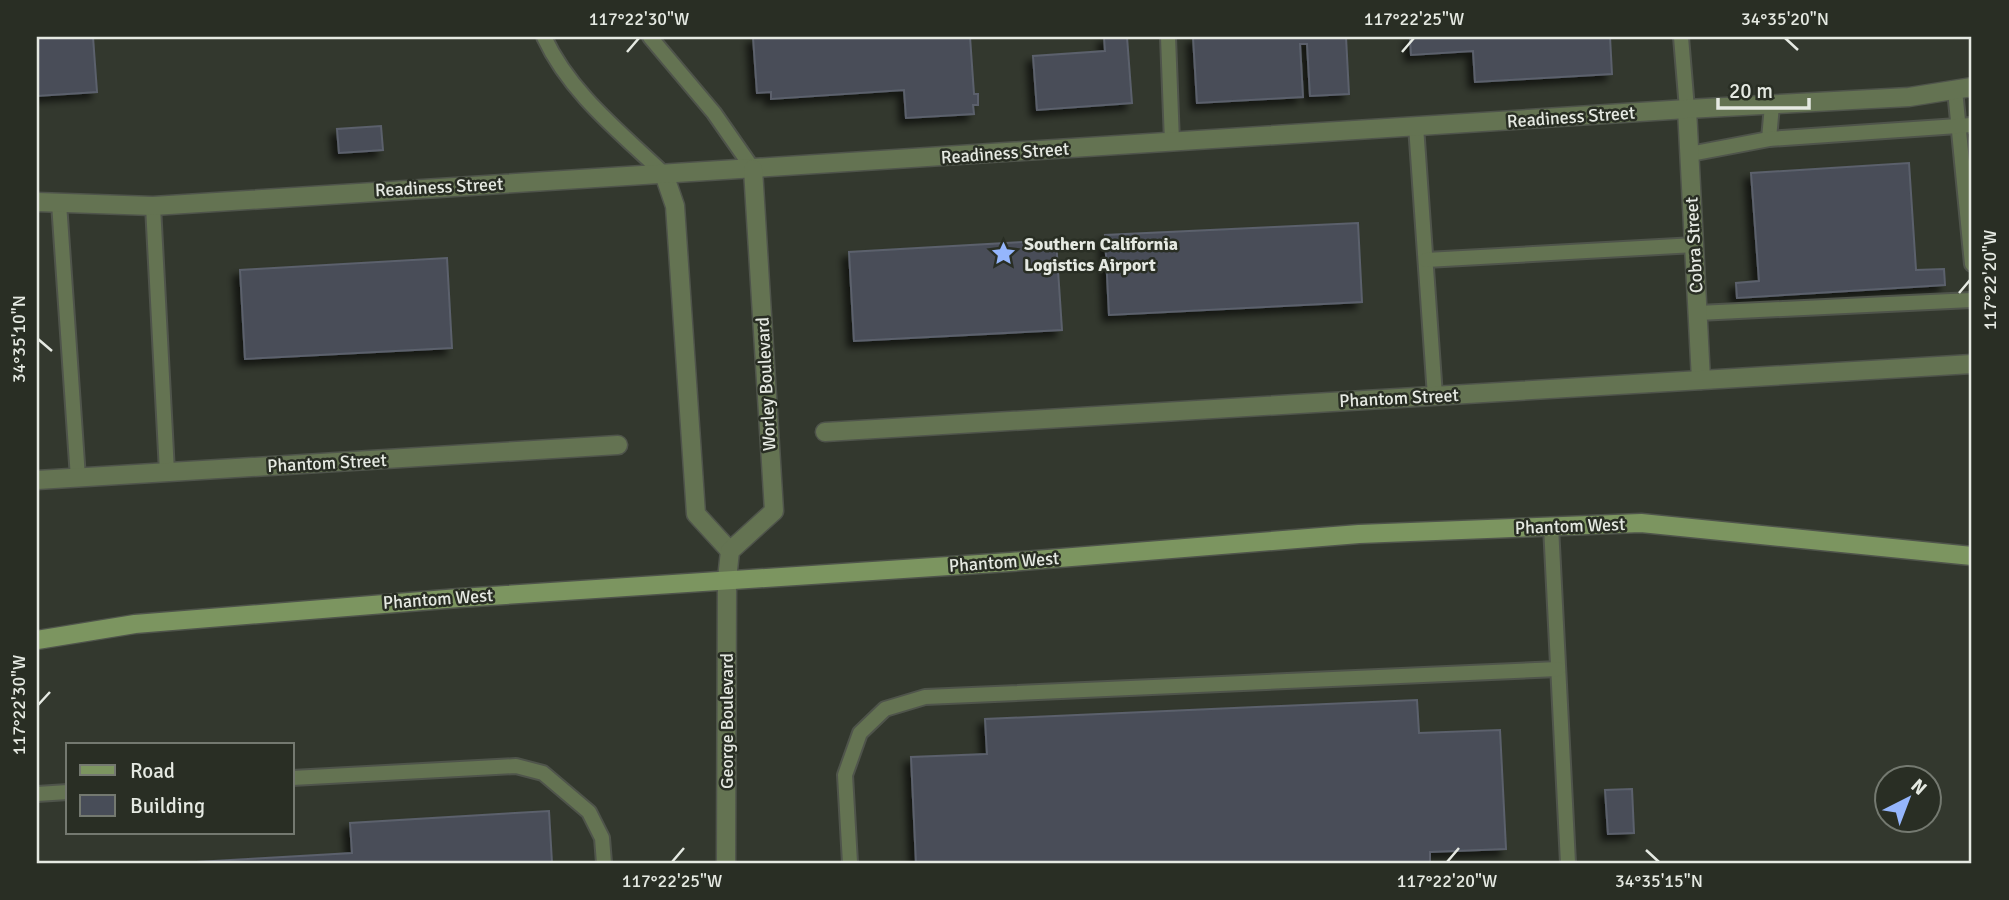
<svg xmlns="http://www.w3.org/2000/svg" width="2009" height="900" viewBox="0 0 2009 900" font-family="Signika,sans-serif">
  <style>
    .building { fill: #484d58; stroke: #5b616c; stroke-width: 2; filter: url(#shadow) }
    .lines { fill: none; stroke-linecap: round; stroke-linejoin: round }
    .lane-casing { stroke: #4f544b; stroke-width: 18 }
    .street-casing { stroke: #4f544b; stroke-width: 21 }
    .secondary-casing { stroke: #4f544b; stroke-width: 21 }
    .lane { stroke: #647352; stroke-width: 14 }
    .street { stroke: #647352; stroke-width: 18 }
    .secondary { stroke: #7c9560; stroke-width: 18 }
    .ticks { fill: none; stroke: #e5e9e2; stroke-width: 2.5 }
    .labels { text-anchor: middle; dominant-baseline: central; stroke-width: 5; stroke-linejoin: round; paint-order: stroke }
    .street-label { font-size: 18px; fill: #e5e9e2; stroke: #292e24 }
    .poi-label { font-size: 18px; font-weight: bold; fill: #e5e9e2; stroke: #292e24; text-anchor: start }
    .neatline { fill: none; stroke: #e5e9e2; stroke-width: 2.5 }
    .ticks-label { font-size: 18px; text-anchor: middle; fill: #e5e9e2 }
  </style>
  <defs>
    <filter id="shadow"><feDropShadow dx="-6" dy="6" stdDeviation="3.5" flood-color="#0009"/></filter>
  </defs>
  <rect width="100%" height="100%" fill="#33382e"/>
  <g class="building">
    <polygon points="37,37 93,37 97,92 37,96"/>
    <polygon points="753,37 970,37 974,94 978,94 978,105 973,105 974,114 906,118 904,90 771,99 771,92 757,93"/>
    <polygon points="1104,37 1127,37 1132,103 1037,110 1033,56 1105,51"/>
    <polygon points="1193,37 1346,37 1349,94 1310,96 1307,44 1300,44 1303,97 1197,103"/>
    <polygon points="1410,37 1610,37 1612,74 1475,82 1473,51 1411,55"/>
    <polygon points="381,126 383,150 339,153 337,129"/>
    <polygon points="1909,163 1916,270 1944,269 1945,285 1737,298 1736,283 1759,281 1751,173"/>
    <polygon points="1358,223 1362,302 1109,315 1105,235"/>
    <polygon points="1056,240 1062,330 854,341 849,252"/>
    <polygon points="447,258 452,348 245,359 240,270"/>
    <polygon points="1417,700 1419,733 1500,730 1506,849 1430,852 1430,863 916,863 911,757 987,754 985,719"/>
    <polygon points="1632,789 1634,833 1608,834 1605,790"/>
    <polygon points="549,811 552,863 179,863 352,853 350,823"/>
  </g>
  <g class="lines">
    <defs>
      <g id="lane">
        <path d="M544,37C570,93 620,132 664,174"/>
        <polyline points="650,37 714,113 753,169"/>
        <polyline points="1168,37 1172,142"/>
        <polyline points="1681,37 1687,109"/>
        <polyline points="1955,90 1972,264"/>
        <polyline points="1416,126 1435,396"/>
        <polyline points="1769,139 1772,105"/>
        <polyline points="1690,154 1769,139 1972,125"/>
        <polyline points="59,203 78,478"/>
        <polyline points="153,206 167,472"/>
        <polyline points="1426,260 1695,245"/>
        <polyline points="1698,313 1972,300"/>
        <polyline points="1551,526 1568,863"/>
        <polyline points="292,778 516,766 543,773 589,812 602,838 604,863"/>
        <polyline points="37,794 68,792"/>
        <polyline points="850,863 845,775 860,733 885,709 925,697 1558,669"/>
      </g>
      <g id="street">
        <polyline points="1687,109 1701,380"/>
        <polyline points="664,174 675,206 696,514 730,551"/>
        <polyline points="37,202 153,206 1687,109 1909,97 1972,87"/>
        <polyline points="825,432 1972,364"/>
        <polyline points="37,480 618,445"/>
        <polyline points="726,863 727,579 730,551 774,511 753,169"/>
      </g>
      <polyline id="secondary" points="37,640 135,624 459,598 1010,562 1359,534 1641,523 1972,556"/>
    </defs>
    <use href="#lane" class="lane-casing"/>
    <use href="#street" class="street-casing"/>
    <use href="#secondary" class="secondary-casing"/>
    <use href="#lane" class="lane"/>
    <use href="#street" class="street"/>
    <use href="#secondary" class="secondary"/>
  </g>
  <path class="ticks" d="M1785,38L1798,50M627,52L639,38M1402,52L1414,38M1959,293L1970,280M38,339L52,351M38,705L50,692M1646,850L1659,862M672,862L684,848M1447,862L1459,848"/>
  <defs>
    <symbol id="sight-bare" viewBox="-9 -9 18 18"><path d="M0-6L1.8-2.2L6-1.7L2.9 1.2L3.7 5.4L0 3.3L-3.7 5.4L-2.9 1.2L-6-1.7L-1.8-2.2Z" fill="#95b6fd" stroke="#292e24" stroke-width="2.5" paint-order="stroke"/></symbol>
  </defs>
  <g fill-rule="evenodd">
    <use href="#sight-bare" x="986" y="236" width="35" height="35"/>
  </g>
  <g class="labels">
    <g class="street-label">
      <text transform="translate(1571 117) rotate(-4)">Readiness Street</text>
      <text transform="translate(1005 153) rotate(-4)">Readiness Street</text>
      <text transform="translate(439 187) rotate(-3)">Readiness Street</text>
      <text transform="translate(1694 245) rotate(-93)">Cobra Street</text>
      <text transform="translate(766 384) rotate(-93)">Worley Boulevard</text>
      <text transform="translate(1399 398) rotate(-3)">Phantom Street</text>
      <text transform="translate(327 463) rotate(-3)">Phantom Street</text>
      <text transform="translate(1570 526) rotate(-2)">Phantom West</text>
      <text transform="translate(1004 562) rotate(-4)">Phantom West</text>
      <text transform="translate(438 599) rotate(-4)">Phantom West</text>
      <text transform="translate(727 721) rotate(-90)">George Boulevard</text>
    </g>
    <g class="poi-label">
      <text x="1024" y="244">Southern California<tspan x="1024" dy="21">Logistics Airport</tspan></text>
    </g>
  </g>
  <rect width="2009" height="900" fill="none" stroke="#292e24" stroke-width="77"/>
  <rect x="66" y="743" width="228" height="91" fill="#292e24" stroke="#747970" stroke-width="2"/>
  <rect x="80" y="765" width="35" height="10" fill="#7c9560" stroke="#747970" stroke-width="2"/>
  <text x="130" y="778" font-size="21" fill="#e5e9e2">Road</text>
  <rect x="80" y="795" width="35" height="21" fill="#484d58" stroke="#747970" stroke-width="2"/>
  <text x="130" y="813" font-size="21" fill="#e5e9e2">Building</text>
  <g transform="translate(1908 799) rotate(42)"><circle r="33" fill="#292e24" stroke="#747970" stroke-width="2"/>
  <path d="M0-5L12 26L0 18L-12 26Z" fill="#95b6fd"/>
  <text y="-10" font-size="19" font-weight="bold" text-anchor="middle" fill="#e5e9e2">N</text>
  </g>
  <path d="M1718 98v10h91v-10" fill="none" stroke="#e5e9e2" stroke-width="3.5"/>
  <text x="1729" y="98" font-size="21" fill="#e5e9e2" stroke="#292e24" stroke-width="5" paint-order="stroke">20 m</text>
  <rect x="38" y="38" width="1932" height="824" class="neatline"/>
  <g class="ticks-label">
    <text x="639" y="25">117°22'30"W</text>
    <text x="1414" y="25">117°22'25"W</text>
    <text x="1785" y="25">34°35'20"N</text>
    <text transform="translate(1990 280) rotate(-90)" y="6">117°22'20"W</text>
    <text transform="translate(19 339) rotate(-90)" y="6">34°35'10"N</text>
    <text transform="translate(19 705) rotate(-90)" y="6">117°22'30"W</text>
    <text x="672" y="887">117°22'25"W</text>
    <text x="1447" y="887">117°22'20"W</text>
    <text x="1659" y="887">34°35'15"N</text>
  </g>
</svg>
